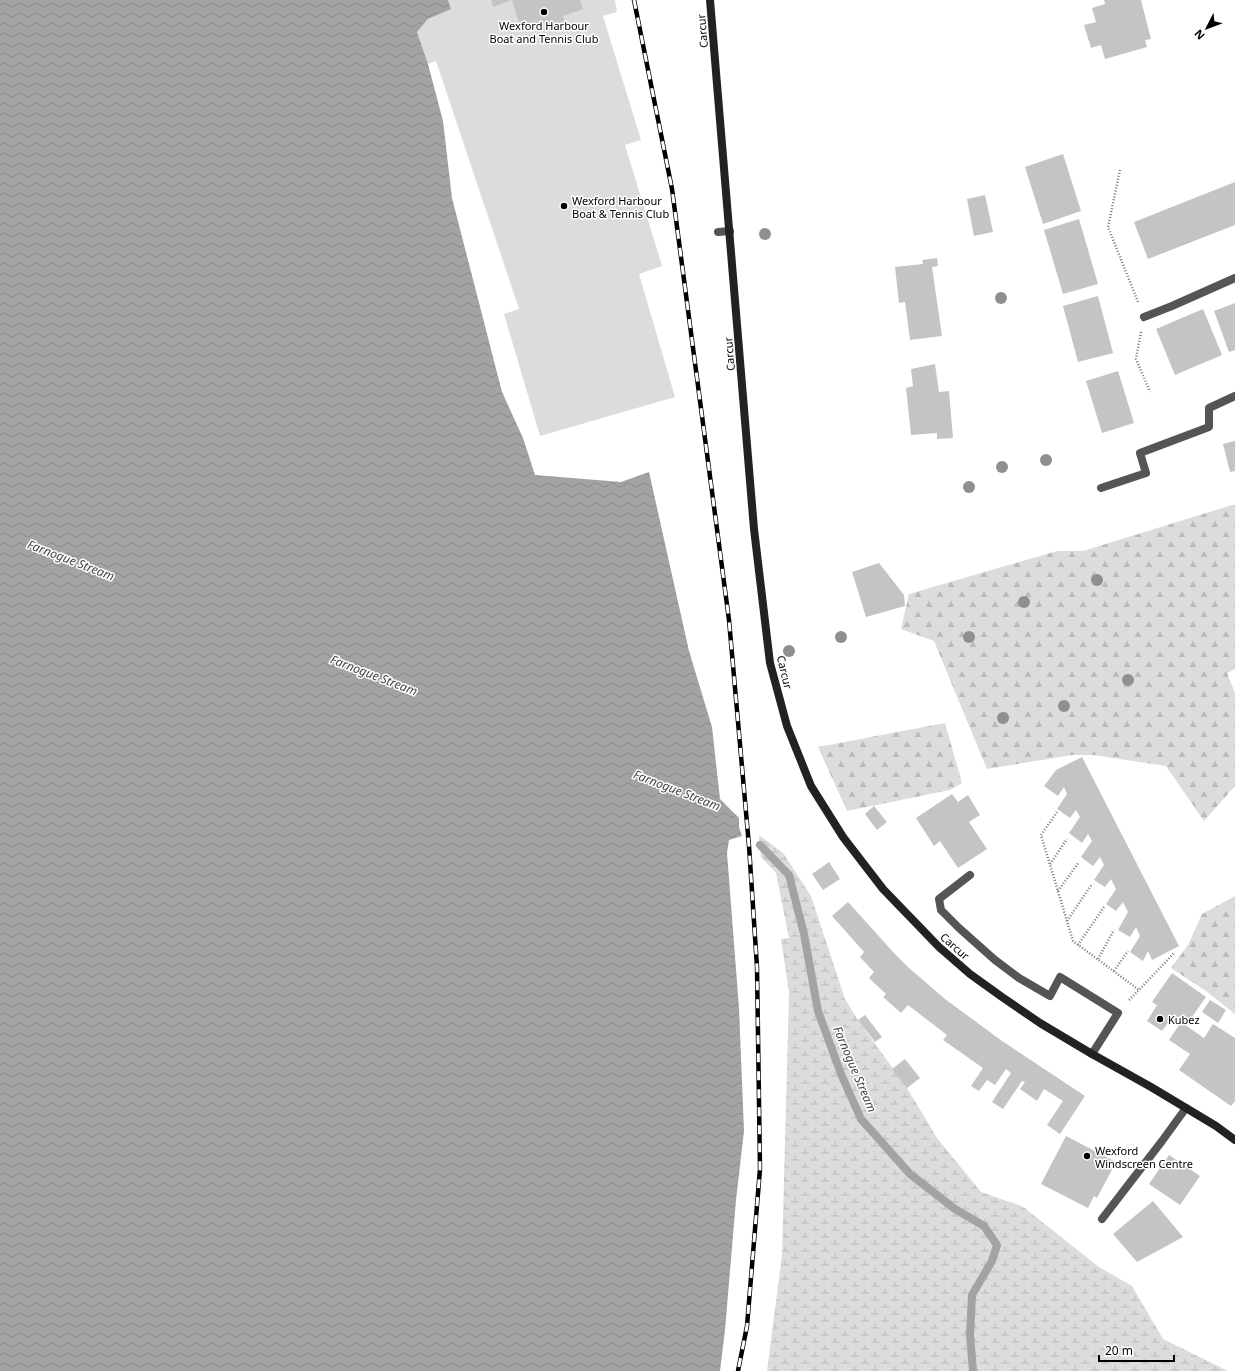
<svg xmlns="http://www.w3.org/2000/svg" width="1235" height="1371" viewBox="0 0 1235 1371" font-family="'Noto Sans',sans-serif">
  <style>
    .forest { fill: url(#forest-firs) }
    .wetland { fill: url(#wetland-marsh) }
    .garden { fill: #dcdcdc }
    .water { fill: url(#water-waves) }
    .lines { fill: none; stroke-linecap: round; stroke-linejoin: round }
    .stream { stroke: #a3a3a3; stroke-width: 8 }
    .building { fill: #c4c4c4 }
    .path { stroke: #777; stroke-width: 2.5; stroke-dasharray: 1 2; stroke-linecap: butt }
    .service { stroke: #555; stroke-width: 8 }
    .secondary { stroke: #222; stroke-width: 8 }
    .rail-casing { stroke: #000; stroke-width: 4.5 }
    .rail { stroke: #fff; stroke-width: 3; stroke-dasharray: 9; stroke-linecap: butt }
    .tree { fill: #8f8f8f }
    .poi-dot { fill: #000; stroke: #fff; stroke-width: 1.5 }
    .labels { text-anchor: middle; dominant-baseline: central; stroke-width: 3; stroke-linejoin: round; paint-order: stroke }
    .poi-label { font-size: 11px; fill: #000; stroke: #fff; text-anchor: start }
    .street-label { font-size: 11px; fill: #000; stroke: #fff }
    .water-label { font-size: 12px; font-style: italic; fill: #444; stroke: #fff }
  </style>
  <defs>
    <pattern id="forest-firs" width="22" height="20" patternUnits="userSpaceOnUse"><rect width="22" height="20" fill="#dcdcdc"/><path d="M5 1l3.5 6h-7zM16 11l3.5 6h-7z" fill="#bbb"/></pattern>
    <pattern id="wetland-marsh" width="20" height="14" patternUnits="userSpaceOnUse"><rect width="20" height="14" fill="#dcdcdc"/><path d="M1 5h8M5 5V1M11 12h8M15 12V8" fill="none" stroke="#bbb"/></pattern>
    <pattern id="water-waves" width="16" height="10" patternUnits="userSpaceOnUse"><rect width="16" height="10" fill="#a3a3a3"/><path d="M0 5q4-4 8 0t8 0" fill="none" stroke="#8b8b8b"/></pattern>
  </defs>
  <rect width="100%" height="100%" fill="#fff"/>
  <g class="forest">
    <polygon points="1232,505 1235,505 1235,669 1227,673 1235,693 1235,786 1204,821 1166,766 1093,755 1072,755 987,769 934,641 901,629 909,594 1057,551 1083,551"/>
    <polygon points="945,723 962,783 950,790 847,811 818,747"/>
    <polygon points="1235,896 1235,1014 1206,991 1171,968 1188,945 1202,914"/>
  </g>
  <polygon class="wetland" points="759,835 783,853 811,896 845,999 858,1020 907,1088 937,1138 981,1192 1022,1206 1099,1267 1132,1286 1163,1339 1228,1371 767,1371 782,1255 789,992 781,939 789,938 776,873 761,857"/>
  <polygon class="garden" points="448,0 615,0 617,12 603,16 641,140 625,145 662,266 639,274 675,397 540,436 504,314 519,309 436,61 428,64 417,32 428,19 450,9"/>
  <polygon class="water" points="0,0 448,0 451,9 428,19 417,32 428,64 443,121 452,198 502,392 523,438 535,475 621,482 649,472 689,651 712,727 720,799 739,818 739,827 742,836 729,840 727,853 739,1008 744,1131 736,1200 725,1330 720,1371 0,1371"/>
  <g class="lines">
    <polyline class="stream" points="760,845 789,875 804,934 818,1011 841,1074 861,1119 910,1174 955,1209 984,1226 997,1245 992,1261 972,1295 970,1335 973,1371"/>
  </g>
  <g class="building">
    <polygon points="491,0 580,0 583,9 563,16 565,23 548,29 545,22 521,29 512,0 493,7"/>
    <polygon points="1104,0 1141,0 1151,39 1145,40 1147,47 1105,59 1101,45 1091,48 1084,25 1096,22 1092,8 1105,4"/>
    <polygon points="1063,154 1081,211 1043,224 1025,167"/>
    <polygon points="1235,182 1235,225 1148,259 1134,222"/>
    <polygon points="985,195 993,232 974,236 967,199"/>
    <polygon points="1079,219 1098,284 1063,294 1044,230"/>
    <polygon points="937,258 938,266 932,267 942,336 910,340 905,302 899,303 895,267 923,264 922,260"/>
    <polygon points="1098,296 1113,353 1078,362 1063,306"/>
    <polygon points="1235,303 1235,350 1229,352 1214,311"/>
    <polygon points="1203,309 1222,355 1175,375 1156,329"/>
    <polygon points="935,364 939,392 949,391 953,438 937,439 937,433 911,435 906,388 913,386 911,369"/>
    <polygon points="1118,371 1134,423 1102,433 1086,381"/>
    <polygon points="1235,441 1235,471 1230,472 1223,444"/>
    <polygon points="879,563 904,595 905,606 866,617 852,572"/>
    <polygon points="1082,757 1179,946 1152,960 1148,951 1143,961 1130,952 1140,936 1136,927 1130,937 1118,930 1128,912 1123,902 1116,911 1106,904 1116,889 1111,879 1105,887 1094,880 1104,865 1100,857 1093,866 1081,857 1092,841 1088,834 1082,843 1069,833 1080,817 1076,810 1070,818 1057,809 1067,794 1064,787 1058,796 1044,786 1056,770"/>
    <polygon points="952,794 958,802 968,795 980,815 969,822 987,849 958,868 940,841 934,846 916,818"/>
    <polygon points="874,806 887,822 877,830 865,814"/>
    <polygon points="829,862 840,879 823,890 812,874"/>
    <polygon points="848,902 894,953 909,968 945,999 1002,1041 1085,1096 1060,1134 1047,1125 1063,1101 1044,1089 1037,1101 1020,1089 1025,1082 1022,1081 1003,1109 992,1102 1011,1073 1006,1069 995,1085 987,1080 979,1091 971,1086 983,1068 943,1040 947,1035 908,1005 901,1013 883,997 886,994 869,978 874,972 860,957 864,952 832,916"/>
    <polygon points="1172,973 1206,997 1187,1024 1174,1015 1162,1031 1147,1021 1157,1005 1152,1002"/>
    <polygon points="1210,1000 1226,1010 1218,1023 1202,1012"/>
    <polygon points="865,1015 882,1037 875,1042 858,1020"/>
    <polygon points="1181,1022 1204,1038 1213,1024 1235,1038 1235,1101 1231,1106 1179,1070 1190,1054 1169,1040"/>
    <polygon points="905,1059 920,1078 907,1088 892,1069"/>
    <polygon points="1066,1136 1116,1162 1097,1198 1094,1196 1088,1208 1041,1184"/>
    <polygon points="1169,1155 1200,1176 1180,1205 1149,1184"/>
    <polygon points="1153,1201 1183,1237 1137,1262 1113,1234"/>
  </g>
  <g class="lines">
    <g class="path">
      <polyline points="1120,170 1108,227 1138,302"/>
      <polyline points="1141,332 1136,359 1150,392"/>
      <polyline points="1057,812 1041,835 1073,941 1139,990 1174,953"/>
      <polyline points="1050,864 1067,839"/>
      <polyline points="1058,891 1079,862"/>
      <polyline points="1067,921 1092,884"/>
      <polyline points="1078,945 1104,907"/>
      <polyline points="1098,959 1114,930"/>
      <polyline points="1114,971 1128,951"/>
      <polyline points="1129,1000 1139,990"/>
    </g>
    <g class="service">
      <polyline points="718,232 730,231"/>
      <polyline points="1144,317 1172,306 1235,278"/>
      <polyline points="1101,488 1146,473 1140,453 1209,427 1209,408 1235,396"/>
      <polyline points="970,875 939,899 941,910 959,928 995,960 1019,978 1050,996 1060,977 1118,1013 1092,1054"/>
      <polyline points="1102,1219 1162,1141 1186,1108"/>
    </g>
    <polyline class="secondary" points="710,0 754,529 770,663 787,726 811,786 843,837 883,889 939,947 970,974 1002,997 1040,1023 1092,1054 1151,1087 1216,1126 1235,1140"/>
    <defs>
      <polyline id="rail" points="634,0 672,189 729,620 749,846 757,967 760,1169 747,1326 738,1371"/>
    </defs>
    <use href="#rail" class="rail-casing"/>
    <use href="#rail" class="rail"/>
  </g>
  <g class="tree">
    <circle cx="765" cy="234" r="6"/>
    <circle cx="1001" cy="298" r="6"/>
    <circle cx="1046" cy="460" r="6"/>
    <circle cx="1002" cy="467" r="6"/>
    <circle cx="969" cy="487" r="6"/>
    <circle cx="1097" cy="580" r="6"/>
    <circle cx="1024" cy="602" r="6"/>
    <circle cx="841" cy="637" r="6"/>
    <circle cx="969" cy="637" r="6"/>
    <circle cx="789" cy="651" r="6"/>
    <circle cx="1128" cy="680" r="6"/>
    <circle cx="1064" cy="706" r="6"/>
    <circle cx="1003" cy="718" r="6"/>
  </g>
  <g class="poi-dot">
    <circle cx="544" cy="12" r="4"/>
    <circle cx="564" cy="206" r="4"/>
    <circle cx="1160" cy="1019" r="4"/>
    <circle cx="1087" cy="1156" r="4"/>
  </g>
  <g class="labels">
    <g class="poi-label">
      <text x="544" y="25" text-anchor="middle">Wexford Harbour<tspan x="544" dy="13">Boat and Tennis Club</tspan></text>
      <text x="572" y="200">Wexford Harbour<tspan x="572" dy="13">Boat &amp; Tennis Club</tspan></text>
      <text x="1168" y="1019">Kubez</text>
      <text x="1095" y="1150">Wexford<tspan x="1095" dy="13">Windscreen Centre</tspan></text>
    </g>
    <g class="street-label">
      <text transform="translate(702 31) rotate(-95)">Carcur</text>
      <text transform="translate(729 354) rotate(-95)">Carcur</text>
      <text transform="translate(785 672) rotate(77)">Carcur</text>
      <text transform="translate(955 946) rotate(41)">Carcur</text>
    </g>
    <g class="water-label">
      <text transform="translate(71 560) rotate(21)">Farnogue Stream</text>
      <text transform="translate(374 675) rotate(21)">Farnogue Stream</text>
      <text transform="translate(677 790) rotate(21)">Farnogue Stream</text>
      <text transform="translate(855 1069) rotate(67)">Farnogue Stream</text>
    </g>
  </g>
  <g transform="translate(1207 28) rotate(228)" stroke="#ffffff" stroke-width="3" paint-order="stroke">
  <path d="M0-3L7 15L0 10L-7 15Z" fill="#000000"/>
  <text y="-6" font-size="11" font-weight="bold" text-anchor="middle" fill="#000000">N</text>
  </g>
  <path d="M1099 1355v6h75v-6" fill="none" stroke="#000000" stroke-width="2"/>
  <text x="1105" y="1355" font-size="12" fill="#000000" stroke="#ffffff" stroke-width="3" paint-order="stroke">20 m</text>
</svg>
